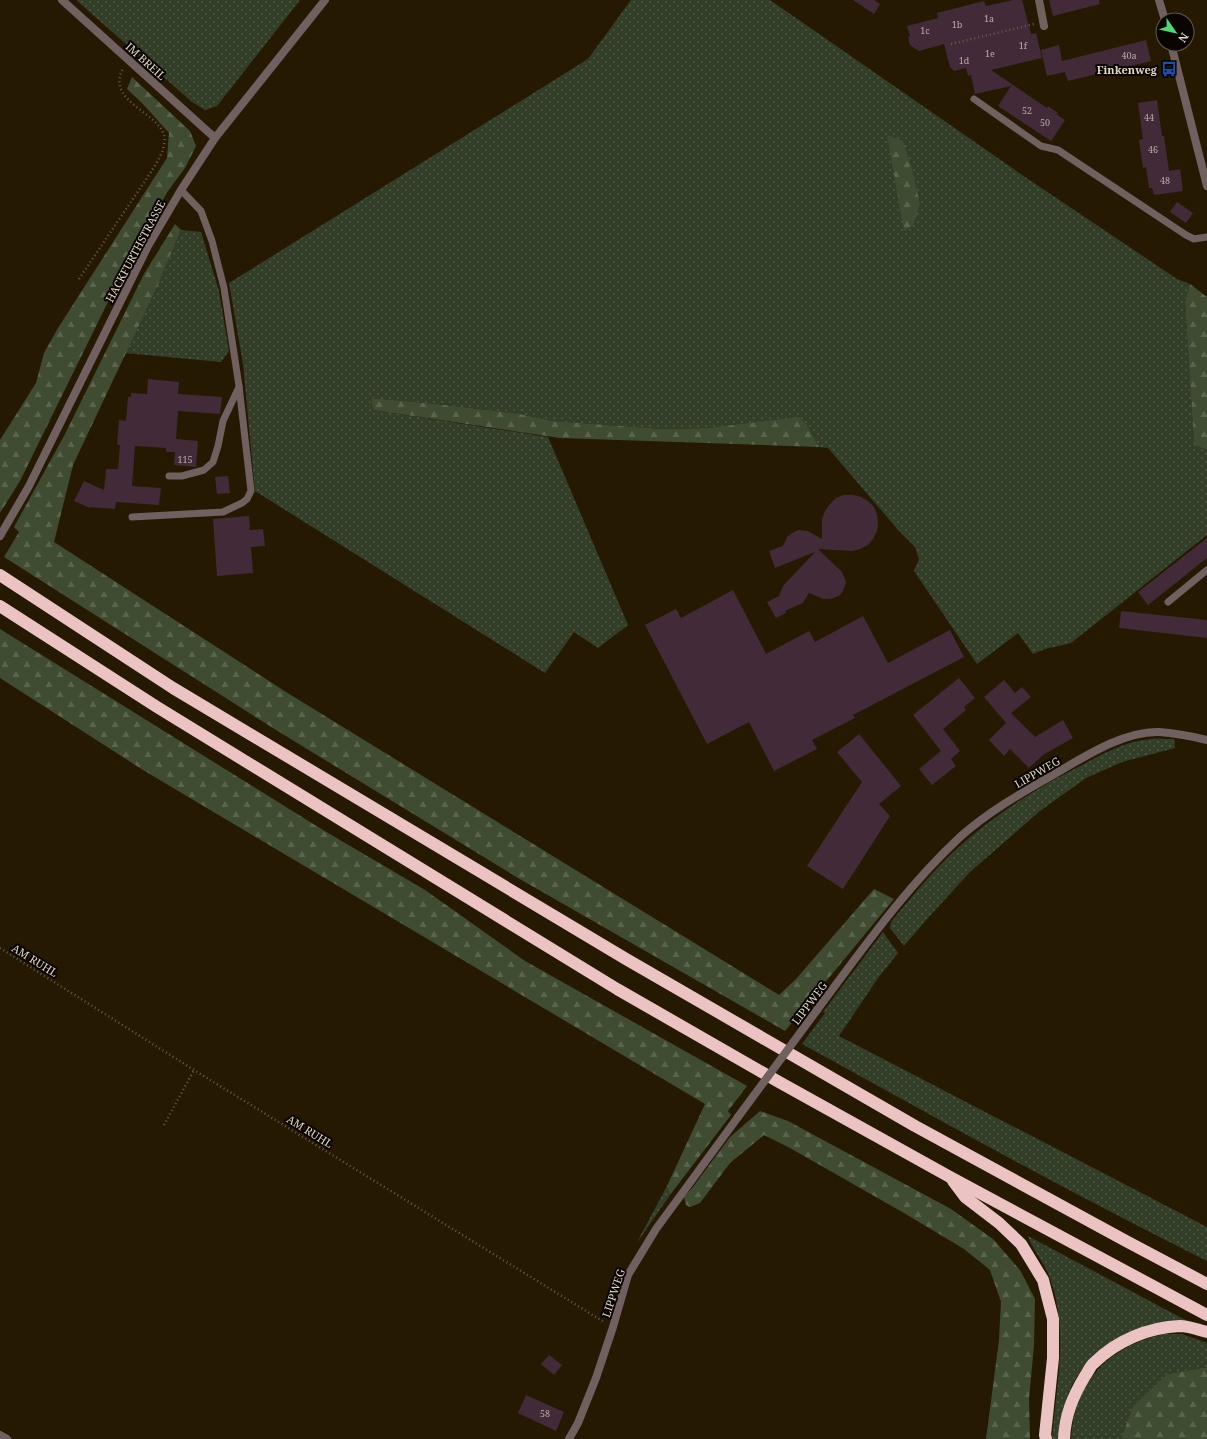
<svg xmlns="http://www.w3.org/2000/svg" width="1207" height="1439" viewBox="0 0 1207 1439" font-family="'Noto Serif',serif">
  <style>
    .grass { fill: url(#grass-dots) }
    .forest { fill: url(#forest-firs) }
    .building { fill: #432a39 }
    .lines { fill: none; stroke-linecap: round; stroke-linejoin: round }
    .path { stroke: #675d49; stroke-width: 2.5; stroke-dasharray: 1 3; stroke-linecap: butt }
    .service { stroke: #706060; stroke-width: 7 }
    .minor { stroke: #706060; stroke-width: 8 }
    .tertiary { stroke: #706060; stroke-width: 8 }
    .motorway { stroke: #eac3c2; stroke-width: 12 }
    .minor-bridge { stroke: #706060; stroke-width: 8 }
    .labels { text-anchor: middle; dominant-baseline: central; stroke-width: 4; stroke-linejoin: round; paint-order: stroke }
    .number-label { font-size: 9px; fill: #b8aca5 }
    .street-label { font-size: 11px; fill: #dfd7c9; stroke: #0a0501 }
    .poi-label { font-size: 11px; font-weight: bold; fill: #dfd7c9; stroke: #0a0501; text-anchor: end }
  </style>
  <defs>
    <pattern id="grass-dots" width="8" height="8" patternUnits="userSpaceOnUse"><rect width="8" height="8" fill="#333e29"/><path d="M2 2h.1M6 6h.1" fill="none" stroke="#505947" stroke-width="1.8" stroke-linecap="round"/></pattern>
    <pattern id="forest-firs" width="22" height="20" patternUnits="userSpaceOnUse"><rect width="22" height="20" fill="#3f4c32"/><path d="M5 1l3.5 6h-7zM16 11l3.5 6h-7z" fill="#5a654e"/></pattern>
  </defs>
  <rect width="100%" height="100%" fill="#251902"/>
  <g class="grass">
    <polygon points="76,0 300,0 217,106 205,110 192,102"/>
    <polygon points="631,0 770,0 1028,179 1177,279 1190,284 1185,302 1194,445 1207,450 1207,535 1071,643 1045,649 1033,654 1018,633 977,664 914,571 919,559 915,547 899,531 828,448 819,447 807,425 663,429 553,421 520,414 437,404 371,398 373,410 548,437 628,625 598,648 574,632 545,673 255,491 243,364 229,283 588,59"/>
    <polygon points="181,230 201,232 219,291 229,351 221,362 125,353 158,285"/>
    <path d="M1174,739L1175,748L1122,762L1086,778L1040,811L970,872L927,919L904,946L890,928L891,922C909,900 927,878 947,858C986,820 1034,789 1082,765C1101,755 1122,743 1144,740C1153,738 1164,739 1174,739Z"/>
    <path d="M883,932L898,953L878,978L839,1036L1207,1227V1261C1070,1193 936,1118 802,1044L825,1013L823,1012Z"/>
    <polygon points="667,1186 670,1195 636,1244"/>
    <path d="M1028,1236L1189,1322C1175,1324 1160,1324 1146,1327C1118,1333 1091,1353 1076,1378C1065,1395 1061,1419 1059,1439H1052V1436C1057,1384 1069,1326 1049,1276C1044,1262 1032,1249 1028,1236Z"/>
    <path d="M1165,1334H1182L1207,1343V1367L1167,1374L1133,1406L1121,1439H1071C1074,1382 1110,1345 1165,1334Z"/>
  </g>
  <g class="forest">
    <polygon points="132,77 190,131 196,146 185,168 168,191 131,255 20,481 0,513 0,440 36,383 44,353 58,328 167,158 169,133 143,104 127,89"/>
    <polygon points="887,135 903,141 912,169 920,204 913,225 904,231"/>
    <polygon points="175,224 181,230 158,285 73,465 54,542 286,692 779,995 796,979 874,889 894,899 785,1031 518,878 276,730 4,557 19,532 14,527 64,436 144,274"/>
    <polygon points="1190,284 1207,297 1207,450 1194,445 1185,302"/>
    <polygon points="371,398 437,404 520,414 553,421 663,429 708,428 799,417 807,425 819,447 560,438 373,410"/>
    <polygon points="0,629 323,830 425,890 525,961 747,1086 728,1111 731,1115 670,1195 667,1186 705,1104 143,770 0,678"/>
    <polygon points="760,1111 788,1121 951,1209 993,1239 1020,1270 1035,1299 1034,1345 1029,1399 1030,1439 986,1439 999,1340 1001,1302 990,1270 964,1249 904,1213 790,1148 764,1135 730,1163 700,1203 690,1207 686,1205 684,1197 693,1187 730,1137"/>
    <polygon points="1207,1367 1207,1439 1121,1439 1133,1406 1167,1374"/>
  </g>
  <g class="building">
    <polygon points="853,0 874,0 880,4 874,14"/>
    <polygon points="1013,0 1022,0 1031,34 1036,33 1042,58 991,70 1047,108 1048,106 1058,113 1056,114 1065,120 1051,141 998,106 1011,86 975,94 971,75 968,76 966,68 954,71 950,67 944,44 919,51 910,45 908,37 910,36 907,26 938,18 937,13 984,1 986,6"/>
    <polygon points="1049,0 1099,0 1100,4 1053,16"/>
    <polygon points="1146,40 1151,61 1068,81 1065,72 1047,76 1041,50 1059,45 1062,61"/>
    <polygon points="1157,100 1162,136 1164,136 1169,171 1180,169 1183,191 1154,195 1152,188 1149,188 1146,167 1143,168 1139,140 1143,139 1138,103"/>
    <polygon points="1177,202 1193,213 1186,223 1170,212"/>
    <polygon points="148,379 179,382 178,394 222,397 220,414 178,411 176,439 198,441 196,467 174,465 175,452 166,452 166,448 135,446 132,486 161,488 159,505 116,502 115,509 90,507 90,508 74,501 84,481 104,490 106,469 118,469 120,445 117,445 119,420 126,421 128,397 131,397 131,393 147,394"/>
    <polygon points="228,476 230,493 217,494 215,477"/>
    <polygon points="844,495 853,495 861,497 868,501 874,507 877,515 878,523 877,531 873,539 868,545 860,549 852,551 818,549 842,572 846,582 843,591 839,596 830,599 824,599 809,593 803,603 785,611 786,613 776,618 767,602 779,596 783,586 815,552 775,568 769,551 783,546 787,537 794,532 799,530 808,531 822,539 822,519 825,511 830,504 836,498"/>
    <polygon points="249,516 250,530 263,529 265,546 251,547 253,573 217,576 213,519"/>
    <polygon points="1207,538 1207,558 1148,605 1138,592"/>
    <polygon points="733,590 766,654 809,631 815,642 863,616 888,663 950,630 964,657 853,715 855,718 812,740 817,749 774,771 749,722 707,744 645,625 676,609 681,618"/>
    <polygon points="1121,611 1207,620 1207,638 1119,628"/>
    <polygon points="959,678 975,698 964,707 966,710 943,729 960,751 951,759 956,766 932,785 919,769 941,751 913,715"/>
    <polygon points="1004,680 1015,693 1022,687 1031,697 1011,713 1035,737 1063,720 1073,738 1043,755 1029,768 1010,749 1004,756 989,740 1006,723 984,697"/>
    <polygon points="859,734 901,786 879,804 890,816 843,889 807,866 862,782 837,752"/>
    <polygon points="549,1355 562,1365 554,1375 541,1364"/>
    <polygon points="526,1395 564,1412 556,1431 518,1413"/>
  </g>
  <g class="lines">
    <g class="path">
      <polyline points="951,44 1034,24"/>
      <path d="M79,279L151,172C157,162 167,148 164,135C158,113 105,100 123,69"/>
      <polyline points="0,948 194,1070 604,1322"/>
      <polyline points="164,1125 194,1070"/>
    </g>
    <g class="service">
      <polyline points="974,99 1041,146 1058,150 1186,235 1194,239 1207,237"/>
      <polyline points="169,476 182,476 204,470 213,462 218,446 223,421 239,387"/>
      <polyline points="132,517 223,512 242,503 247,499 251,491 239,386 224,288 212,241 201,211 181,190"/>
      <polyline points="1168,602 1207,570"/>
    </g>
    <g class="minor">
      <polyline points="62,0 215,138"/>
      <polyline points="1039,0 1044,26"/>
      <polyline points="1159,0 1165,20"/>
      <polyline points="1171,44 1207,186"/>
      <path d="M817,1010C862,950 905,888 960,837C988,812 1021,793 1053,775C1084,757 1123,731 1159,732C1175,733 1191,736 1207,740"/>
      <polyline points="0,1435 7,1439"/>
      <polyline points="569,1439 578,1423 596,1378 613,1327 628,1275 656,1229 738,1117"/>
    </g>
    <polyline class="tertiary" points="0,536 29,486 148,246 181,190 215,138 325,0"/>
    <g class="motorway">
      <polyline points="0,575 173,688 626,959 915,1126 1126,1241 1207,1284"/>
      <polyline points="0,606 157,707 617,989 779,1082 950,1177 1207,1315"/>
      <polyline points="953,1181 965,1197 999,1223 1021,1244 1043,1280 1053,1319 1053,1358 1045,1435 1046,1439"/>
      <path d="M1064,1439C1065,1415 1073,1396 1085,1376C1088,1372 1090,1366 1094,1363C1116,1341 1149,1327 1180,1326C1189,1326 1198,1330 1207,1332"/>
    </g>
    <polyline class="minor-bridge" points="738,1117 817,1010"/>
  </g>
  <defs>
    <symbol id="bus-bare" viewBox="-9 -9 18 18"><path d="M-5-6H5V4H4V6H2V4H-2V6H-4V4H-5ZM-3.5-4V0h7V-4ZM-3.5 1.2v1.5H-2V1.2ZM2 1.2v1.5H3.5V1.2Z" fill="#1a4fb4" stroke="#0a0501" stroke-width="2.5" paint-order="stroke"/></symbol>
  </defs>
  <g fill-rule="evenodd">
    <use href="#bus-bare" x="1158" y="58" width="22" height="22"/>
  </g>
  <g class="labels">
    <g class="number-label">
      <text x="989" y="18">1a</text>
      <text x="957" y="24">1b</text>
      <text x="925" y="30">1c</text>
      <text x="1023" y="45">1f</text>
      <text x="990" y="53">1e</text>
      <text x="1129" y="55">40a</text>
      <text x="964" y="60">1d</text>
      <text x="1027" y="110">52</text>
      <text x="1149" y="117">44</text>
      <text x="1045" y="122">50</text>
      <text x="1153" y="149">46</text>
      <text x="1165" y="180">48</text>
      <text x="185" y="459">115</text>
      <text x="545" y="1413">58</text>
    </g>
    <g class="street-label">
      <text transform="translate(146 61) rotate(42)">IM BREIL</text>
      <text transform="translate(135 251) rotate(-62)">HACKFURTHSTRASSE</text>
      <text transform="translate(1037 772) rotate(-30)">LIPPWEG</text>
      <text transform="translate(35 960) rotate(32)">AM RUHL</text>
      <text transform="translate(809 1003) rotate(-53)">LIPPWEG</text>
      <text transform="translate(310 1131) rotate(32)">AM RUHL</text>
      <text transform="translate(613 1293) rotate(-72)">LIPPWEG</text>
    </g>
    <g class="poi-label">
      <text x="1157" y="69">Finkenweg</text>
    </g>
  </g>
  <g transform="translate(1175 32) rotate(124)"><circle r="19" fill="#0a0501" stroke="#5f5951"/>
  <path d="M0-3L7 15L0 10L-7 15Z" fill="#51d674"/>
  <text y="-6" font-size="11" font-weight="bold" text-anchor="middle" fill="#dfd7c9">N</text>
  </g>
</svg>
